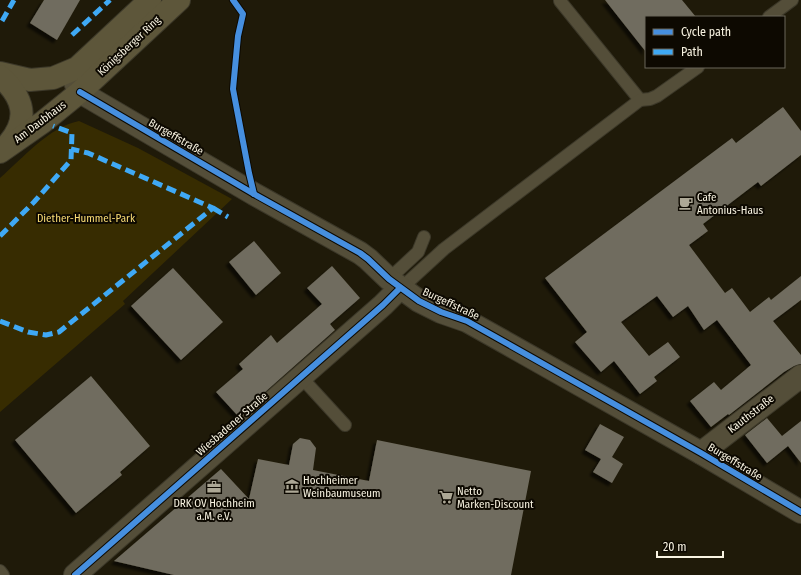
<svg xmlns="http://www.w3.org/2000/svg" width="801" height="575" viewBox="0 0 801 575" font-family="'Fira Sans Condensed',sans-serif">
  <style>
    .green { fill: #372c01 }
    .building { fill: #706c5e; filter: url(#shadow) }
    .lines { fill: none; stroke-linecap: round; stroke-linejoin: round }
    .service-casing { stroke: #3c3829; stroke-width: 14 }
    .minor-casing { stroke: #3c3829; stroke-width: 24 }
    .secondary-casing { stroke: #3c3829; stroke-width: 24 }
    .service { stroke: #544e39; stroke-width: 12 }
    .minor { stroke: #544e39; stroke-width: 22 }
    .secondary { stroke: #5d563a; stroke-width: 22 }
    .quiet { stroke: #3fa9f5; stroke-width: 5; stroke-dasharray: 10 5; stroke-linecap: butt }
    .cycleway-casing { stroke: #0d0901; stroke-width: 8 }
    .cycleway { stroke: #468fdf; stroke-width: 6 }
    .labels { text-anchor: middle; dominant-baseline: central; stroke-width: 4; stroke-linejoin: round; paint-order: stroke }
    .street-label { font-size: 11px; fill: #f9f4e2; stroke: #0d0901 }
    .poi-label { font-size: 11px; fill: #f9f4e2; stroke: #0d0901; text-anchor: start }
    .park-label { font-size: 11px; fill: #f9dc75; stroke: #0d0901 }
  </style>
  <defs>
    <filter id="shadow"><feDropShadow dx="-3.5" dy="3.5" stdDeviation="1" flood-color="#0009"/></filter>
  </defs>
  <rect width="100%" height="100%" fill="#1f1a09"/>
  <path class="green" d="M79,121L138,148L232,199L123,301L125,304L0,412V178C23,158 49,127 79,121Z"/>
  <g class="building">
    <polygon points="44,0 80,0 57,40 30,23"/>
    <polygon points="605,0 682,0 696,17 646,17 646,52"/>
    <polygon points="783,107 801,131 801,155 761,186 758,182 703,224 708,231 689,245 725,293 732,288 750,312 769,297 771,300 801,276 801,300 773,321 801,355 801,364 794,366 784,372 729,415 728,414 711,427 690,401 714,382 721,390 751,365 717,320 704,330 688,306 673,317 657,296 621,322 649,356 668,342 680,357 654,377 657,381 640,394 614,361 601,372 575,342 587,332 545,278 732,138 736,143"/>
    <polygon points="254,241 281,273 256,295 229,262"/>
    <polygon points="332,266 360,298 330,324 335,330 238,416 216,392 243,369 239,364 271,335 277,343 322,304 307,288"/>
    <polygon points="173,268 223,322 181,360 131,306"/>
    <polygon points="91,376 150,446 120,472 122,475 76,513 15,440"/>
    <polygon points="767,418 782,436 801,421 801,463 788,446 767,463 745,435"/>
    <polygon points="600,424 624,437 612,457 623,464 612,483 593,472 601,459 585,450"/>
    <polygon points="300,438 310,440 316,448 313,470 369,481 377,440 531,471 511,575 174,575 114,561 221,469 249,499 258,459 289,465 293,444"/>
  </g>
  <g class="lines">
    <defs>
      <g id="service">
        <polyline points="560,1 640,100"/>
        <polyline points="769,17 792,0"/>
        <polyline points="389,279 418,252 424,237"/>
        <polyline points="400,288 408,282 444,249 640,100 650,99 657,96 698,67"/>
        <polyline points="301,377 345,425"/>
        <polyline points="0,571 3,575"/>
      </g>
      <g id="minor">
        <path d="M77,68C73,78 74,83 80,92L254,194L360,253L368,259L389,279L419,301L441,312L467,321L508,344L701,453L801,512"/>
        <polyline points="701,453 801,376"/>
        <polyline points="75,575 383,305 400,288"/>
      </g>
      <g id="secondary">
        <polyline points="0,73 30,80 53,78 77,68 150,0"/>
        <path d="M0,76C23,97 30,118 9,143"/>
        <polyline points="0,152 43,122 80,92 179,0"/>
      </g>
    </defs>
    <use href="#service" class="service-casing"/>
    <use href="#minor" class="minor-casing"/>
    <use href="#secondary" class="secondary-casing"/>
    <use href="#service" class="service"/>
    <use href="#minor" class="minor"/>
    <use href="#secondary" class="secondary"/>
    <g class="quiet">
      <polyline points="2,21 14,0"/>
      <polyline points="72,35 110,0"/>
      <polyline points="213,208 228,217"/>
      <polyline points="0,236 34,202 71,160 72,133 53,126"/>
      <polyline points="0,321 28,332 46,335 59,332 213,208 88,153 71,149"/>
    </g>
    <defs>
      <g id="cycleway">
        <polyline points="233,0 243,14 238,36 233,89 249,173 254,194"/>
        <polyline points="80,92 254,194 360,253 368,259 389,279 419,301 441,312 467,321 508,344 701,453 801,512"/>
        <polyline points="75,575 383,305 400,288"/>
      </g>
    </defs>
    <use href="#cycleway" class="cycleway-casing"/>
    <use href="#cycleway" class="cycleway"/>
  </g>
  <defs>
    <symbol id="cafe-bare" viewBox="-9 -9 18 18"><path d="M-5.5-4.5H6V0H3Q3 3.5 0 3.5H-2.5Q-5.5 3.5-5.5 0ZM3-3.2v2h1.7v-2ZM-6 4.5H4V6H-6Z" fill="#ada896" stroke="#0d0901" stroke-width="2.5" paint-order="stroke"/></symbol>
    <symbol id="museum-bare" viewBox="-9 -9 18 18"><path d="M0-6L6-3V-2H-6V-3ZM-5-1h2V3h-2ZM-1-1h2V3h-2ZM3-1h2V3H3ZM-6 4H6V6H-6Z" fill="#ada896" stroke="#0d0901" stroke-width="2.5" paint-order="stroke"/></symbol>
    <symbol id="office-bare" viewBox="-9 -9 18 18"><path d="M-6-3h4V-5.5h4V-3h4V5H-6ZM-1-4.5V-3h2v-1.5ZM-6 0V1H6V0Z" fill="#ada896" stroke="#0d0901" stroke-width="2.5" paint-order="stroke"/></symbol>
    <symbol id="supermarket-bare" viewBox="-9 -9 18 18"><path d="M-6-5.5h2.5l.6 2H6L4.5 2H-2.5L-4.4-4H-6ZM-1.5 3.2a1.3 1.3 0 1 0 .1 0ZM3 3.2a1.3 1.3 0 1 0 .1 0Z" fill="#ada896" stroke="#0d0901" stroke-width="2.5" paint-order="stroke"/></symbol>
  </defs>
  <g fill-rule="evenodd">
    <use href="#cafe-bare" x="676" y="193" width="20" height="20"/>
    <use href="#museum-bare" x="282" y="476" width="20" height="20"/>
    <use href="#office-bare" x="204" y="477" width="20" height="20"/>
    <use href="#supermarket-bare" x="436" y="487" width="20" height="20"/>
  </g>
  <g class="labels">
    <g class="street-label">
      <text transform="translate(129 46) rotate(-43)">Königsberger Ring</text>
      <text transform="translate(40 122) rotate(-37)">Am Daubhaus</text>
      <text transform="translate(176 137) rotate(30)">Burgeffstraße</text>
      <text transform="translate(451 304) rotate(25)">Burgeffstraße</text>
      <text transform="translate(751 414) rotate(-38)">Kauthstraße</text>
      <text transform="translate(232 424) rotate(-41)">Wiesbadener Straße</text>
      <text transform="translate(735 462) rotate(31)">Burgeffstraße</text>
    </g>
    <g class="poi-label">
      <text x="697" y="197">Cafe<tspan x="697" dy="13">Antonius-Haus</tspan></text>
      <text x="303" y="480">Hochheimer<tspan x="303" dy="13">Weinbaumuseum</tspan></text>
      <text x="457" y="491">Netto<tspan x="457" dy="13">Marken-Discount</tspan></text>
      <text x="214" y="503" text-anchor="middle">DRK OV Hochheim<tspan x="214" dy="13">a.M. e.V.</tspan></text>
    </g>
    <g class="park-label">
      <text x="86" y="218">Diether-Hummel-Park</text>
    </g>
  </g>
  <rect x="645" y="16" width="140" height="52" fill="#0d0901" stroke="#6b675b"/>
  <rect x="653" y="29" width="20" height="6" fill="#468fdf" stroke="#6b675b"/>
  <text x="681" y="36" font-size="12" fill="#f9f4e2">Cycle path</text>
  <rect x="653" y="49" width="20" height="6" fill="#3fa9f5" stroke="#6b675b"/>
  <text x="681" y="56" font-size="12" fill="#f9f4e2">Path</text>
  <path d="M657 551v6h66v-6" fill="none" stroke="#f9f4e2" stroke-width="2"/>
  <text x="663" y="551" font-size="12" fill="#f9f4e2" stroke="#0d0901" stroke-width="3" paint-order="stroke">20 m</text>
</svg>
